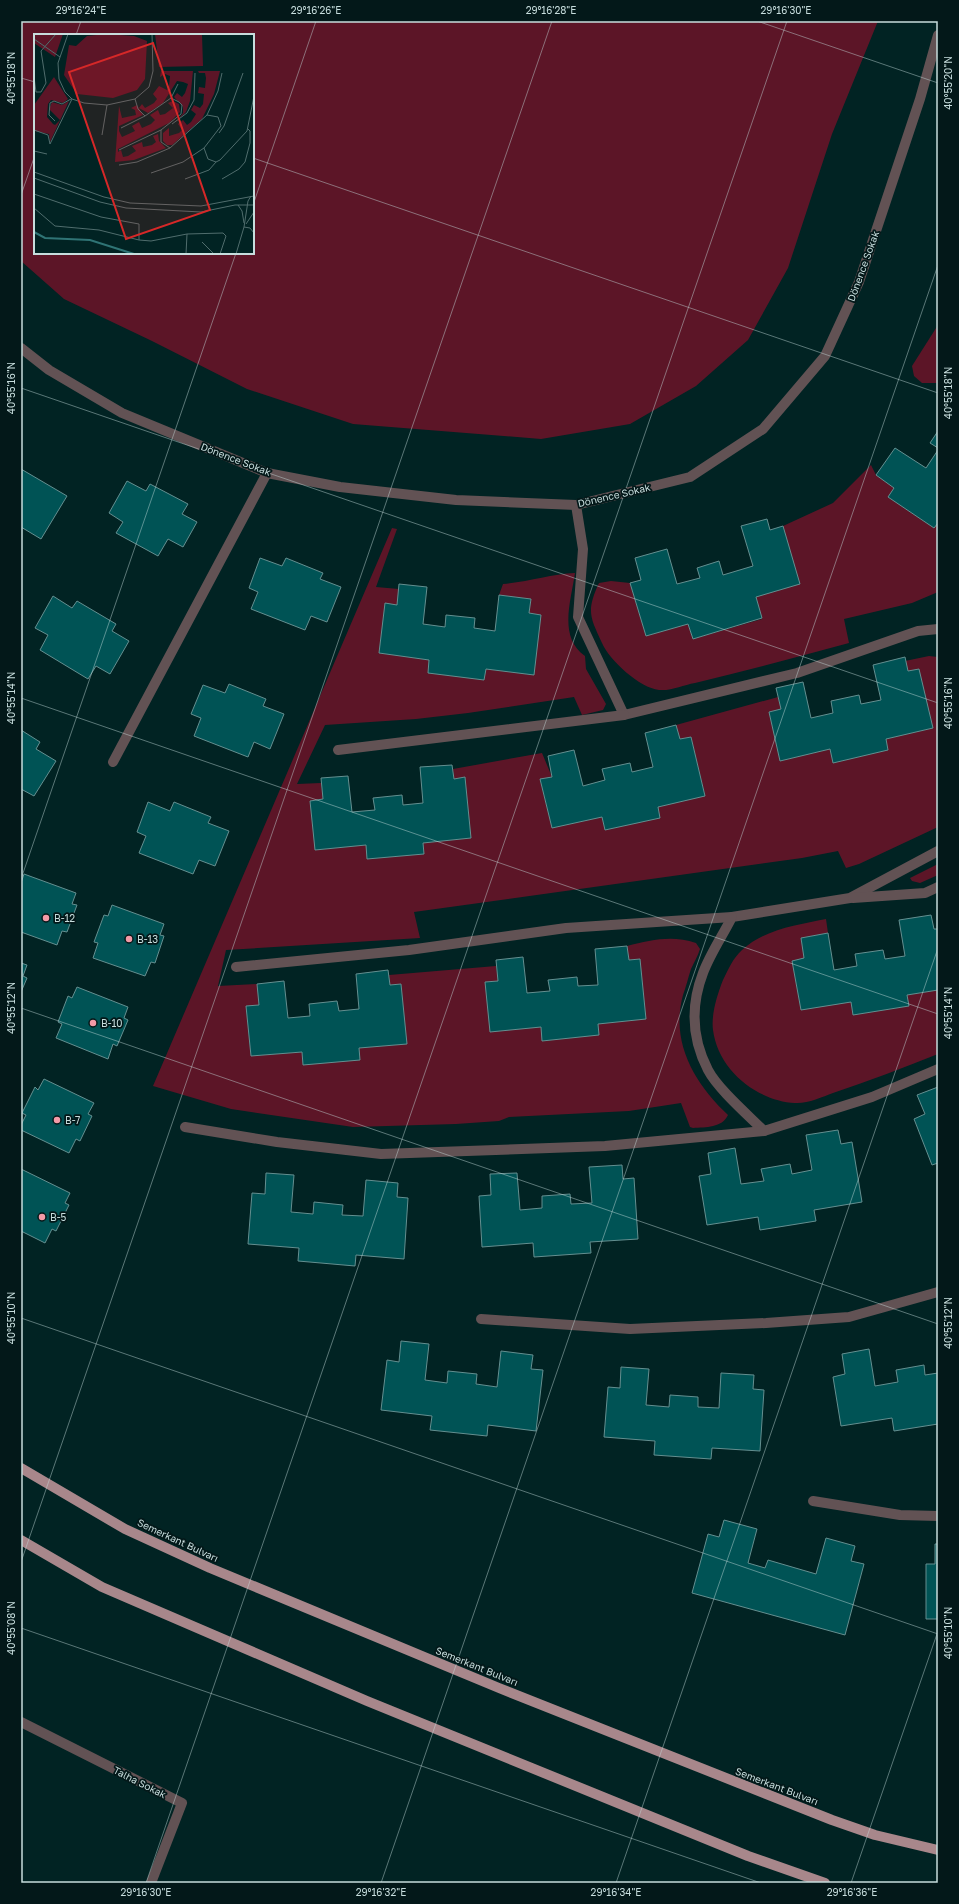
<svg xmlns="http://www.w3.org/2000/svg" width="959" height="1904" viewBox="0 0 959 1904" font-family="'Golos Text',sans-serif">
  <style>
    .green { fill: #5c1527; fill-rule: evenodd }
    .building { fill: #005355; stroke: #648f90 }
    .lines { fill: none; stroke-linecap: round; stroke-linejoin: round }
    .lane { stroke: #625254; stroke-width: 10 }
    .street { stroke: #625254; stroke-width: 10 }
    .primary { stroke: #a8878b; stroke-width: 10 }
    .ticks { fill: none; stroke: #c7dddd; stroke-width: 1; stroke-opacity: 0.45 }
    .poi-dot { fill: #f39aa7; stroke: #031819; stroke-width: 1.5 }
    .labels { text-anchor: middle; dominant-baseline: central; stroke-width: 3.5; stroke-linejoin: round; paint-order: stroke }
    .street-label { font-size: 10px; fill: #c7dddd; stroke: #031819 }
    .poi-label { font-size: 10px; fill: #c7dddd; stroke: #031819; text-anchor: start }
    .inset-river { fill: none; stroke: #2f7475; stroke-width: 2 }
    .inset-road { fill: none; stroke: #506d6d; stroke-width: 1 }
    .view { fill: #d62828; fill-opacity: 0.15; stroke: #d62828; stroke-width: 2 }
    .inset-edge { fill: none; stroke: #c7dddd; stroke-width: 2 }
    .neatline { fill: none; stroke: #c7dddd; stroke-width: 1.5 }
    .ticks-label { font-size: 10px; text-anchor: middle; fill: #c7dddd }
  </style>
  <rect width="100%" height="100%" fill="#012323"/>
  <g class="green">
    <path d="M21,21H878L832,134L788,268L748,340L696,386L630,424L541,439L353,424L247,389L152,341L64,299L21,261ZM35,35H253V253H35Z"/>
    <polygon points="938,325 938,383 922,383 914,376 912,366"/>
    <path d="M871,465L876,475L894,488L889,497L934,528L938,523V592L912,603L844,619L849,643C797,657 746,671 695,683C683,685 672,691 659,690C640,688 609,660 602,643C590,617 586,611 599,583L611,581L630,583L646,636L688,624L693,639L762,619L756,597L783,526L833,503Z"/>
    <path d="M392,528L397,529L376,587L399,589L397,605L385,604L379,653L429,660L428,673L484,680L486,669L533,675L541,615L529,613L531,599L499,595L503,584C528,582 551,574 575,573C571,601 558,637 585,656L586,669L606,704L603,710L582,715L574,697L468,713L416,719L325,725L297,784L321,783L323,799L310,801L316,850L366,845L368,859L424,854L423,843L471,838L465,778L454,779L453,769L542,753L552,777L540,780L552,828L602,817L605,830L660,818L658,807L705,795L691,737L680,739L676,725L778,697L781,709L769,712L780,761L830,749L833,763L888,750L886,739L933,728L908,671L905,661L929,656L938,657V827L859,864L846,868L838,851L802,858L414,912L420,938L226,950L218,986L257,984L259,1005L246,1007L251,1056L302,1052L303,1065L359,1048L407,1044L401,984L390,985L389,975L496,966L498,981L486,982L541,1027L543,1041L599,1035L598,1024L646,1019L640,959L629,960L627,946C651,940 672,935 696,943L700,949C698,956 694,962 691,969C688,978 686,987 683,995C670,1043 695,1084 728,1115C722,1128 706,1127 693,1128L690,1127L681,1103L629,1111L509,1117L499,1121L456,1124L353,1127L231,1109L153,1086Z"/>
    <polygon points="938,864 938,875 920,883 912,881 910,878"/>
    <path d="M826,919L828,933L801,938L804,958L792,961L800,1005L851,1002L853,1015L909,1006L907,995L938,990V1054C903,1068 869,1081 833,1093C822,1097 807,1104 795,1103C757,1101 718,1070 713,1030C711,1015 717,995 723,980C728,970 733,958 742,950C765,929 797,925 826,919Z"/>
  </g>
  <g class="building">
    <polygon points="938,431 938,448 930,443"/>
    <polygon points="895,448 926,468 938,450 938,523 934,528 888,497 894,488 876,475"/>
    <polygon points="21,469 67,496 41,539 21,527"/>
    <polygon points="127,481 146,491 150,484 188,504 182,514 197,522 183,547 168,539 158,556 116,533 123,522 109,513"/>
    <polygon points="767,519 770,530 783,526 800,584 756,597 762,618 693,639 688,624 646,636 630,583 641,580 635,558 667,549 677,584 700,578 697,568 719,561 723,575 753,566 741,526"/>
    <polygon points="260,558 282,566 286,558 323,573 320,579 341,587 327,622 311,616 305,630 251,609 258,592 249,588"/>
    <polygon points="399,584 427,587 423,624 445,627 446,615 475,618 474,628 495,631 499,595 531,599 529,613 541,615 534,675 486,669 484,680 428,673 429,660 379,653 385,603 397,605"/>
    <polygon points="53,596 72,608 77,601 116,624 112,631 129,641 110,674 96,666 88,679 40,650 48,635 35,628"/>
    <polygon points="905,657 908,671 919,669 933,728 886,739 888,750 833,763 830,749 780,761 769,712 781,709 776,688 803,682 811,718 833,713 831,701 859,695 861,704 881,700 873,665"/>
    <polygon points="229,684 266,699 263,706 284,714 270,749 254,742 248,757 194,736 201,718 191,714 203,685 225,693"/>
    <polygon points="676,725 680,739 691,737 705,796 658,807 660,818 605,830 602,817 552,828 540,779 552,777 548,756 574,750 583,786 605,780 602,769 630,763 632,772 653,767 645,733"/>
    <polygon points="21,730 40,742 36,749 56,761 34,796 21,789"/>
    <polygon points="452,765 454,779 465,777 471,838 423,843 424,854 367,859 366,845 315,850 310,801 323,799 321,778 348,776 352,812 375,810 373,798 402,795 403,805 423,803 420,767"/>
    <polygon points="148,802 170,811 174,802 211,817 208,823 229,831 215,866 199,860 193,874 139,853 146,836 137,832"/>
    <polygon points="24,874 76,893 72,904 77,905 67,932 62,931 57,945 21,932 21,883"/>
    <polygon points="112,905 164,924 160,935 164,936 155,963 151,962 145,976 93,958 98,943 94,942 104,915 108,916"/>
    <polygon points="931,915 934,929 938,929 938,990 907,995 909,1006 853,1015 851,1002 801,1010 792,961 804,958 801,938 828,933 834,970 857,966 855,954 883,950 885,959 905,956 899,920"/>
    <polygon points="627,946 629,960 640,959 646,1019 598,1024 599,1035 542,1041 541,1027 490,1032 485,982 498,981 496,960 523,957 527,993 550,991 548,980 577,977 578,986 598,985 595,949"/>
    <polygon points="21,963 27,965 23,976 27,978 21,992"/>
    <polygon points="388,970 390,985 401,984 407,1044 359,1048 360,1060 303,1065 302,1052 251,1056 246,1006 259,1005 257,984 284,981 288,1018 310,1016 309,1004 337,1001 339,1011 359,1009 356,974"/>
    <polygon points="77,987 128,1007 124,1018 128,1020 117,1046 113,1044 108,1059 56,1038 62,1024 58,1022 68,996 72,998"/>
    <polygon points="44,1079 94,1103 88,1114 92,1116 80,1141 76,1139 69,1153 21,1130 21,1125 26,1115 22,1113 35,1087 38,1090"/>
    <polygon points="938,1087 938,1163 932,1165 914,1119 925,1114 917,1095"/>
    <polygon points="838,1130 841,1144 852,1142 862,1202 814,1210 816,1221 760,1230 758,1217 707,1225 699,1176 711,1174 708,1153 735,1148 741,1184 764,1181 761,1169 790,1164 792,1174 812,1170 806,1135"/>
    <polygon points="622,1165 623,1179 634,1178 638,1239 590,1242 591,1253 534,1257 533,1243 482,1247 479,1196 491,1195 490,1174 517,1173 520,1210 542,1208 542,1196 570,1194 571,1204 592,1203 589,1167"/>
    <polygon points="21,1169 70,1193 65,1203 69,1205 56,1231 52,1229 45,1243 21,1231"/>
    <polygon points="266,1173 294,1175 291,1212 313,1214 314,1202 343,1205 342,1215 363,1216 366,1180 398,1183 397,1197 408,1198 404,1259 356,1255 355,1266 298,1261 299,1248 248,1244 252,1193 265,1194"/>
    <polygon points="401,1341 429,1344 425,1380 447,1383 448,1371 477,1374 476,1384 497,1387 501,1351 533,1355 531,1369 543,1370 536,1431 488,1425 487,1436 430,1430 432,1416 381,1410 387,1360 399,1362"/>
    <polygon points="869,1349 875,1386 898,1382 896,1370 924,1365 925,1375 938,1373 938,1424 894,1431 892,1418 841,1426 833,1377 845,1374 842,1354"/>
    <polygon points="621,1367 649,1369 646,1405 669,1407 670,1395 698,1397 698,1407 719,1408 721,1373 754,1375 753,1389 764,1390 760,1451 712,1448 711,1459 654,1455 655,1441 604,1437 608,1387 620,1388"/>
    <polygon points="724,1520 757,1529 748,1563 765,1568 768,1560 816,1574 826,1538 855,1546 851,1561 864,1564 845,1635 692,1593 708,1534 719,1537"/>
    <polygon points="935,1544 938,1544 938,1619 926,1619 926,1564 935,1564"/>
  </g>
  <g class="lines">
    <g class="lane">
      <polyline points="576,505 583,549 578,617 624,715 797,673 918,631 938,629"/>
      <polyline points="338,750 624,715"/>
      <polyline points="113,762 267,473"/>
      <path d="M938,851L850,898L732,917C723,935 710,954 703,973C690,1007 692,1039 708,1070C718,1089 748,1115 764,1131L872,1097L938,1069"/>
      <polyline points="853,898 925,893 938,887"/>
      <polyline points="236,967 409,950 566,928 732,917"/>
      <polyline points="185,1127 277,1142 381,1154 605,1146 764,1131"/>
      <polyline points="481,1319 630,1329 766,1323 849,1317 938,1292"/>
      <polyline points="813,1501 900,1515 938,1516"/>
    </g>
    <g class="street">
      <polyline points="21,348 49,370 122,413 267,473 340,487 456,500 576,505 690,477 763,429 825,356 859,282 920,99 938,35"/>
      <polyline points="21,1722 182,1803 151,1883"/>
    </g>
    <g class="primary">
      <polyline points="21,1468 125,1529 210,1568 499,1688 832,1820 875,1835 938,1850"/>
      <polyline points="21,1540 102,1587 367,1701 748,1856 825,1883"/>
    </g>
  </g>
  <path class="ticks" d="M757,21L938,83M76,35L81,21M21,78L35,82M253,158L938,393M21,195L35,155M253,205L316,21M21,388L938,703M21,698L938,1014M21,879L236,253M21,1008L938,1324M21,1318L938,1634M21,1562L552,21M21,1628L761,1883M146,1883L787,21M381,1883L938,265M616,1883L938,948M851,1883L938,1631"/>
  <g class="poi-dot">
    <circle cx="46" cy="918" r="4"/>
    <circle cx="129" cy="939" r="4"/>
    <circle cx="93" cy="1023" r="4"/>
    <circle cx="57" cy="1120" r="4"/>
    <circle cx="42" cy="1217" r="4"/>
  </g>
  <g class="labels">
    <g class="street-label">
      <text transform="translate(863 266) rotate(-70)">Dönence Sokak</text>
      <text transform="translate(236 459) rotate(21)">Dönence Sokak</text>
      <text transform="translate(614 495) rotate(-13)">Dönence Sokak</text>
      <text transform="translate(178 1540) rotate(25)">Semerkant Bulvarı</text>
      <text transform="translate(477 1666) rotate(22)">Semerkant Bulvarı</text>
      <text transform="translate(140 1782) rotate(27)">Talha Sokak</text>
      <text transform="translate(777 1786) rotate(21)">Semerkant Bulvarı</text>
    </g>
    <g class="poi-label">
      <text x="54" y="918">B-12</text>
      <text x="137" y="939">B-13</text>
      <text x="101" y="1023">B-10</text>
      <text x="65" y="1120">B-7</text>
      <text x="50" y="1217">B-5</text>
    </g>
  </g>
  <g transform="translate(34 34)">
    <rect width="220" height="220" fill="#012323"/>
    <path d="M0,0H29L21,23L0,9ZM72,0L100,2L113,7L111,45L103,56L79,64L43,60L30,41L35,11L42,12L53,2ZM121,0H168L169,32L125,33ZM127,37H159L156,67L152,78L142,88L149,79V73L140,63L143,59L148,63L151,59L154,50L149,48L143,47L129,69L114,79L105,74L108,70L111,74L120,69L123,65L119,60L125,52L133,56L135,52L136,42L131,40L126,43ZM164,37H186L180,60L168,85L138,111H133L129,107V99L135,94V102L145,99L148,96L144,90L149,86L153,91L157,88L162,80L157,76L160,71L166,74L169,70L170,60L164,59L165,53L171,54L172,44L171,39H165ZM20,43L34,65L29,69L17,66L14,70L13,83L19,90L21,91L26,86L15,75L18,68L28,71L35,67L16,108L15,100L0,97V71ZM139,67L145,70L146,78L135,89L84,115V118L87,116L89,123L94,122L102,117L98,112L108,108L109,113L118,111L122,108L119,102L124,100L125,107L132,114L100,126L81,128L85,72L88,84L102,81L101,76L97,74L103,71L109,81L85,92V97L88,103L101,97L98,92L105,88L108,94L117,90L121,86L116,81L124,76L126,81L131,80L139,74L134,69Z" fill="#5c1527"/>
    <path class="inset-river" d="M0,198L11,204L56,206L100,220"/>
    <path class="inset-road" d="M34,0L24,29L25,45L31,58L38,65L50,69L73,71L101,65L115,53L119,37L118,0M0,5L26,23M0,43L2,58H7L12,49L7,17L22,0M137,64L144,50M101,65L104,75L111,82L137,64L145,68L148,71L147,80L127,96V108L136,114L173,81L184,83L187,92L170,114L174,125L182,128L186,126L213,97L220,62M173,81L184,57L188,39M21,87L15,81L16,69L20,67L28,70L37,65M138,90L153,79L160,66L161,39M87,94L111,82M0,96L14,101L16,110L38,65M185,99L190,92L209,39M68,101L73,71M85,116L127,96M0,117L13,120M85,131L103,128L136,114M0,138L70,163L96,169L167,172L220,162M117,139L149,128L170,114M0,144L66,168L92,174L167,178L201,171H220M151,145L175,136L182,128M188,145L205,135L211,128L216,109V97L213,94M0,160L67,183L105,190V206M204,171L208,177L210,189M0,174L21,192L65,196L105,206L117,207L153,200L189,199L192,202L186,220M212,190L220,178M210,193L216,194L220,199M210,193L214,167L217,162M168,208L180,220M152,220L153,200M202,220L210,193"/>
    <path class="view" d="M119,9L176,176L92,205L35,38Z"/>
    <rect width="220" height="220" class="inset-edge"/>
  </g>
  <rect width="959" height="1904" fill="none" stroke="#031819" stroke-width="44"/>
  <rect x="22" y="22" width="915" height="1860" class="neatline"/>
  <g class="ticks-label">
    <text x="81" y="14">29°16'24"E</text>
    <text x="316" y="14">29°16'26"E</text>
    <text x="551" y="14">29°16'28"E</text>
    <text x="786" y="14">29°16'30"E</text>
    <text transform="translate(11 78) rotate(-90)" y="4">40°55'18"N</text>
    <text transform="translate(948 83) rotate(-90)" y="4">40°55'20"N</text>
    <text transform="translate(11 388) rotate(-90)" y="4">40°55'16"N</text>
    <text transform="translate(948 393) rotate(-90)" y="4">40°55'18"N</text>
    <text transform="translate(11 698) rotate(-90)" y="4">40°55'14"N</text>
    <text transform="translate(948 703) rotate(-90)" y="4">40°55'16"N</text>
    <text transform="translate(11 1008) rotate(-90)" y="4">40°55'12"N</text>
    <text transform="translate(948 1013) rotate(-90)" y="4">40°55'14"N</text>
    <text transform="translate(11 1318) rotate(-90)" y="4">40°55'10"N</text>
    <text transform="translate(948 1323) rotate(-90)" y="4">40°55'12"N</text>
    <text transform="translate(11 1628) rotate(-90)" y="4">40°55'08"N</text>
    <text transform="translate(948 1633) rotate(-90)" y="4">40°55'10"N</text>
    <text x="146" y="1896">29°16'30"E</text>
    <text x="381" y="1896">29°16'32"E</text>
    <text x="616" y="1896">29°16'34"E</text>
    <text x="852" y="1896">29°16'36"E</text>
  </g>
</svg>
